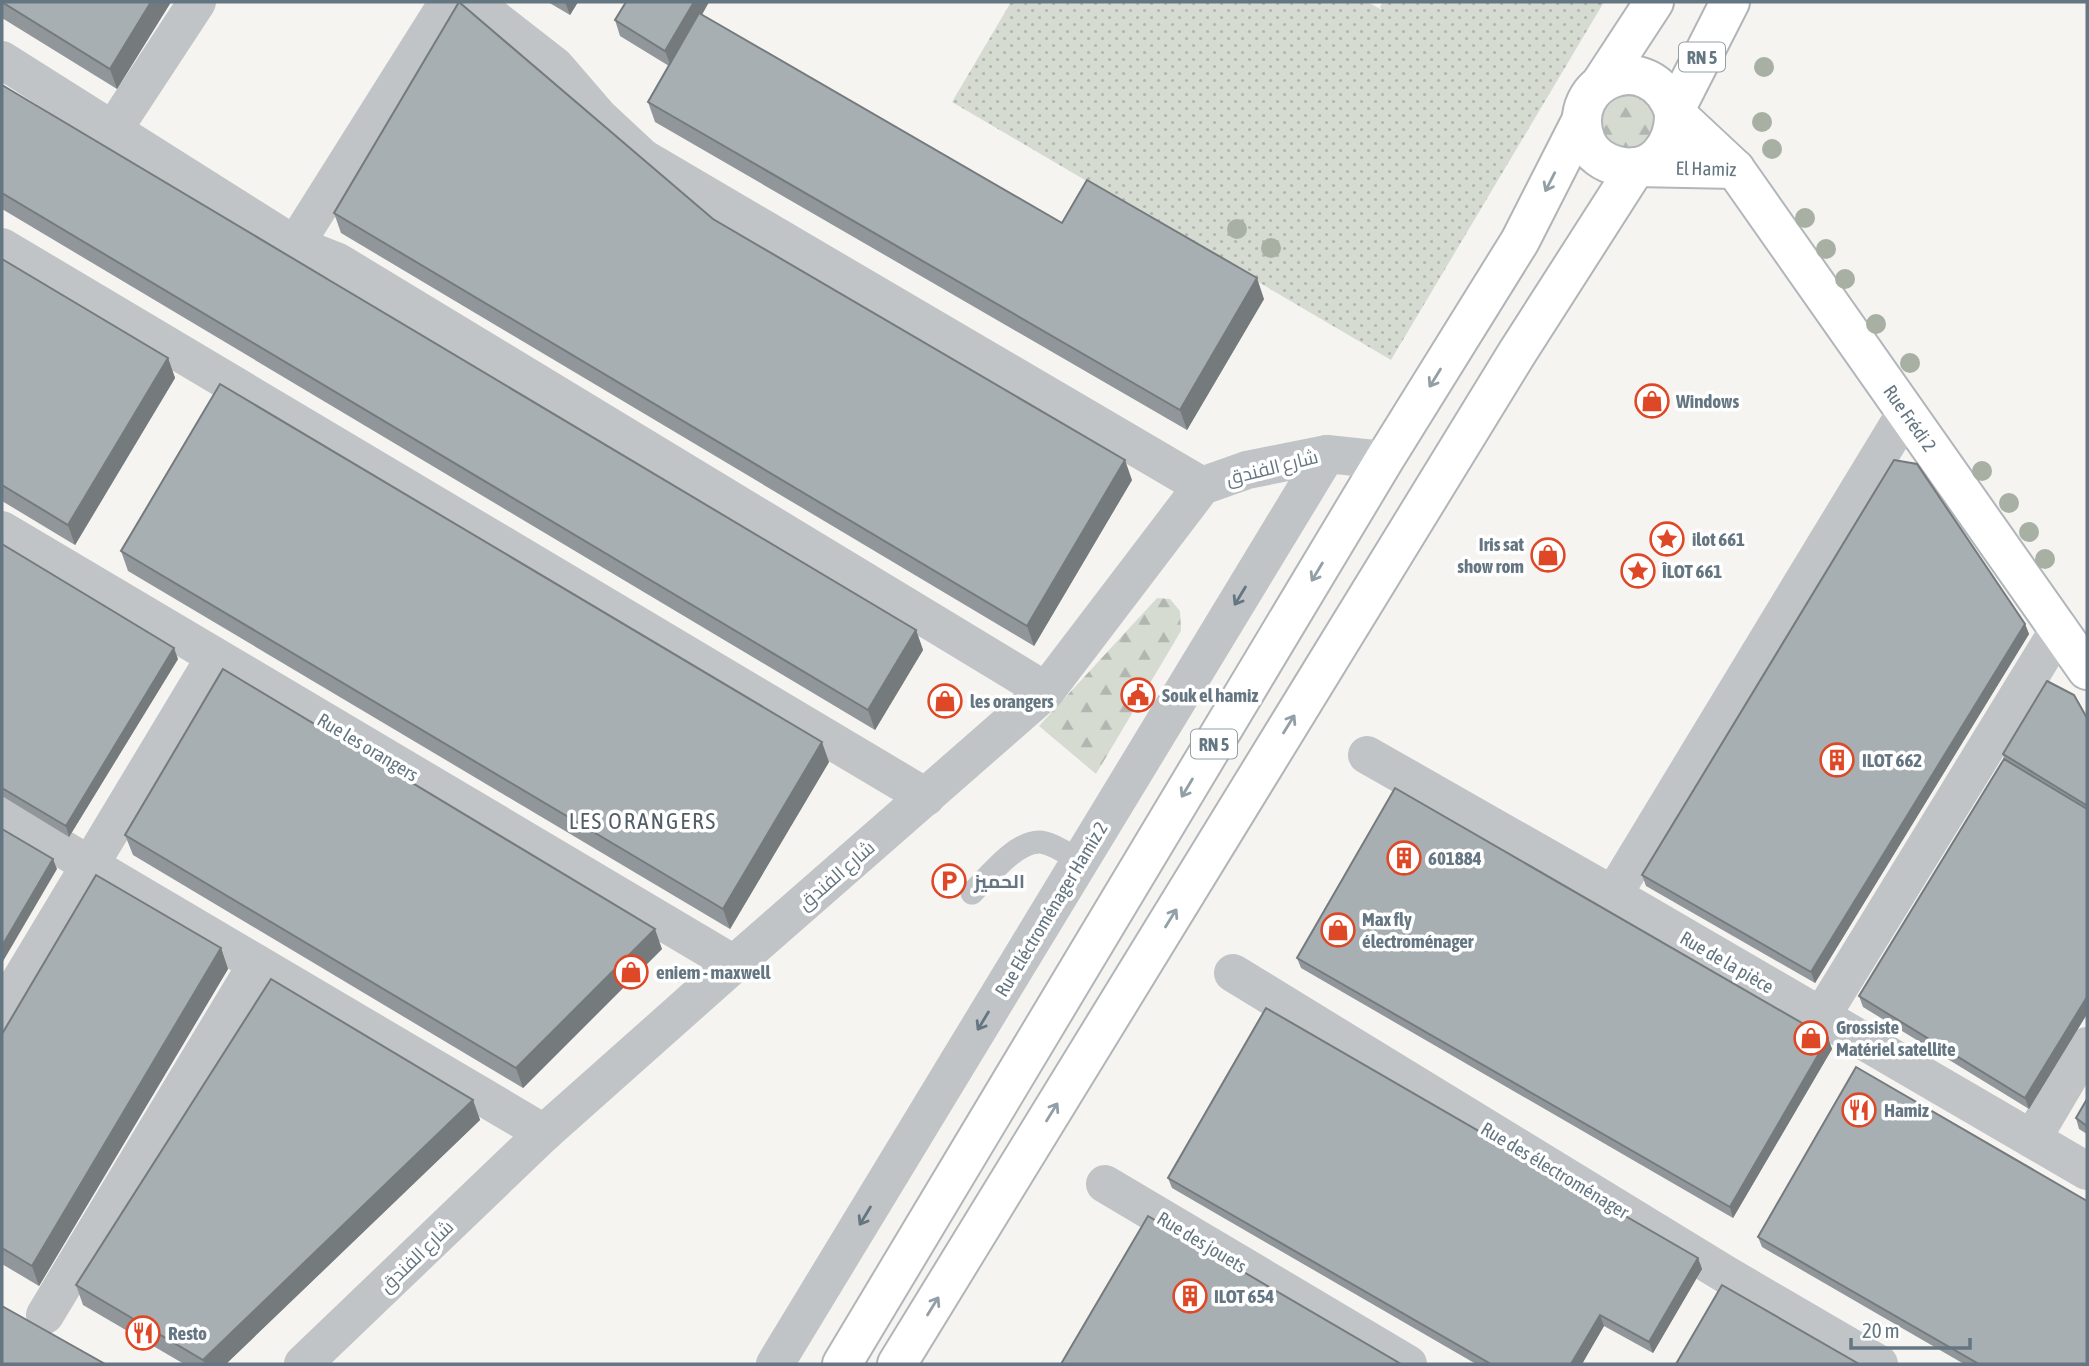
<svg xmlns="http://www.w3.org/2000/svg" width="2089" height="1366" viewBox="0 0 2089 1366" font-family="'Asap Condensed',Cairo,sans-serif">
  <style>
    .grass { fill: url(#grass-dots) }
    .forest { fill: url(#forest-firs) }
    .lines { fill: none; stroke-linecap: round; stroke-linejoin: round }
    .secondary-casing { stroke: #b0b6ba; stroke-width: 42 }
    .highway-casing { stroke: #b1b5b8; stroke-width: 42 }
    .lane { stroke: #c0c4c7; stroke-width: 23 }
    .street { stroke: #c0c4c7; stroke-width: 38 }
    .secondary { stroke: #fff; stroke-width: 38 }
    .highway { stroke: #fff; stroke-width: 38 }
    .tree { fill: #a7b0a3 }
    .wall { fill: #90969a }
    .shaded-wall { fill: #757a7d }
    .building { fill: #a7afb3; stroke: #757a7d; stroke-width: 2 }
    .oneway { stroke: #929fa7 }
    .oneway2 { stroke: #647681 }
    .labels { text-anchor: middle; dominant-baseline: central; stroke-width: 7; stroke-linejoin: round; paint-order: stroke }
    .shield { fill: #fff; stroke: #929fa7; stroke-width: 2 }
    .shield-label { font-size: 18px; font-weight: bold; fill: #647681 }
    .street-label { font-size: 19px; fill: #647681; stroke: #fff }
    .poi-label { font-size: 19px; font-weight: bold; fill: #647681; stroke: #fff; text-anchor: start }
    .quarter-label { font-size: 23px; letter-spacing: 2px; fill: #525e67; stroke: #fff }
  </style>
  <defs>
    <pattern id="grass-dots" width="8" height="8" patternUnits="userSpaceOnUse" patternTransform="scale(1.75)"><rect width="8" height="8" fill="#d6dbd2"/><path d="M2 2h.1M6 6h.1" fill="none" stroke="#b1b6b0" stroke-width="1.8" stroke-linecap="round"/></pattern>
    <pattern id="forest-firs" width="22" height="20" patternUnits="userSpaceOnUse" patternTransform="scale(1.75)"><rect width="22" height="20" fill="#d6dbd2"/><path d="M5 1l3.5 6h-7zM16 11l3.5 6h-7z" fill="#b1b6b0"/></pattern>
  </defs>
  <rect width="100%" height="100%" fill="#f5f4f1"/>
  <polygon class="grass" points="1011,2 1368,2 1382,10 1380,7 1383,2 1604,2 1391,360 952,102"/>
  <g class="forest">
    <polygon points="1626,89 1653,105 1657,125 1639,151 1609,150 1594,114"/>
    <polygon points="1157,598 1170,599 1180,611 1181,631 1096,774 1039,726"/>
  </g>
  <g class="lines">
    <defs>
      <g id="secondary">
        <path id="s1" d="M1674,112L1735,169L2087,670"/>
        <path id="s2" d="M1636,167L1735,169"/>
      </g>
      <g id="highway">
        <polyline points="1601,83 1654,2"/>
        <path d="M1674,112C1651,44 1562,80 1586,141C1591,154 1604,163 1618,166C1654,175 1675,144 1674,112L1730,2"/>
        <polyline points="842,1364 1384,460 1520,241 1581,121"/>
        <polyline points="897,1364 1517,353 1636,167"/>
      </g>
    </defs>
    <use href="#secondary" class="secondary-casing"/>
    <use href="#highway" class="highway-casing"/>
    <path class="lane" d="M972,893C988,877 1015,842 1039,842C1051,842 1069,855 1080,860"/>
    <g class="street">
      <polyline points="473,2 555,66 599,117 643,158 1202,486"/>
      <polyline points="2,60 295,245 338,262 1046,691"/>
      <polyline points="113,130 197,2"/>
      <polyline points="295,245 448,2"/>
      <polyline points="2,247 926,797"/>
      <polyline points="2,530 734,964"/>
      <polyline points="1367,755 1613,895 2087,1171"/>
      <polyline points="2,813 544,1133"/>
      <polyline points="1613,895 1906,412"/>
      <polyline points="1233,973 1725,1274 1879,1364"/>
      <polyline points="2,1011 215,657"/>
      <polyline points="1821,1017 2059,629"/>
      <polyline points="2032,1139 2087,1046"/>
      <polyline points="1105,1184 1408,1364"/>
      <polyline points="45,1315 257,964"/>
      <polyline points="303,1364 544,1133 734,964 1046,691 1202,486 1247,470 1327,454 1384,460"/>
      <polyline points="775,1364 1327,454"/>
    </g>
    <use href="#secondary" class="secondary"/>
    <use href="#highway" class="highway"/>
  </g>
  <g class="tree">
    <circle cx="1764" cy="67" r="10"/>
    <circle cx="1762" cy="122" r="10"/>
    <circle cx="1772" cy="149" r="10"/>
    <circle cx="1805" cy="218" r="10"/>
    <circle cx="1237" cy="229" r="10"/>
    <circle cx="1271" cy="248" r="10"/>
    <circle cx="1826" cy="249" r="10"/>
    <circle cx="1845" cy="279" r="10"/>
    <circle cx="1876" cy="324" r="10"/>
    <circle cx="1910" cy="363" r="10"/>
    <circle cx="1982" cy="471" r="10"/>
    <circle cx="2009" cy="503" r="10"/>
    <circle cx="2029" cy="532" r="10"/>
    <circle cx="2045" cy="559" r="10"/>
  </g>
  <g class="wall">
    <polygon points="2,2 171,2 117,89 2,18"/>
    <polygon points="548,2 578,2 570,15"/>
    <polygon points="626,2 709,2 702,15 1062,223 1264,299 1187,430 655,122 648,102 669,66 620,36 615,20"/>
    <polygon points="2,85 916,630 923,650 875,730 2,209"/>
    <polygon points="334,213 713,219 1132,480 1034,646 341,233"/>
    <polygon points="2,259 168,358 175,378 75,545 2,501"/>
    <polygon points="2,544 178,659 69,837 2,796"/>
    <polygon points="121,551 829,762 730,929 128,571"/>
    <polygon points="2025,624 2029,634 1815,983 1646,886 1642,875"/>
    <polygon points="2087,718 2087,1014 2029,1109 1863,1007 1859,996 2004,759 2003,754"/>
    <polygon points="125,835 662,949 523,1088 133,855"/>
    <polygon points="221,948 228,969 39,1286 2,1264 2,1034"/>
    <polygon points="1297,958 1828,1038 1832,1049 1733,1218 1301,968"/>
    <polygon points="2087,1099 2087,1134 2079,1129 2076,1118"/>
    <polygon points="473,1100 480,1120 226,1364 184,1364 83,1305 76,1285"/>
    <polygon points="1168,1178 1698,1258 1702,1269 1653,1353 1604,1326 1582,1364 1476,1364 1172,1188"/>
    <polygon points="1758,1237 2087,1364 1964,1364 1762,1247"/>
  </g>
  <g class="shaded-wall">
    <polygon points="151,2 171,2 117,89 110,69"/>
    <polygon points="565,2 578,2 570,15"/>
    <polygon points="694,2 709,2 671,66 665,51"/>
    <polygon points="1257,278 1264,299 1187,430 1180,410"/>
    <polygon points="168,358 175,378 75,545 68,525"/>
    <polygon points="1125,460 1132,480 1034,646 1027,626"/>
    <polygon points="2025,624 2029,634 1815,983 1811,972"/>
    <polygon points="916,630 923,650 875,730 868,710"/>
    <polygon points="174,648 178,659 69,837 66,826"/>
    <polygon points="822,742 829,762 730,929 723,909"/>
    <polygon points="53,859 57,869 2,963 2,946"/>
    <polygon points="655,929 662,949 523,1088 516,1068"/>
    <polygon points="221,948 228,969 39,1286 32,1266"/>
    <polygon points="2087,997 2087,1014 2029,1109 2025,1098"/>
    <polygon points="1828,1038 1832,1049 1733,1218 1730,1207"/>
    <polygon points="473,1100 480,1120 226,1364 205,1364 203,1360"/>
    <polygon points="1698,1258 1702,1269 1653,1353 1649,1342"/>
    <polygon points="1600,1315 1604,1326 1582,1364 1571,1364"/>
  </g>
  <g class="building">
    <polygon points="2,2 151,2 110,69"/>
    <polygon points="459,2 713,219 1125,460 1027,626 334,213"/>
    <polygon points="626,2 694,2 665,51 615,20"/>
    <polygon points="699,13 1062,223 1087,180 1257,278 1180,410 648,102"/>
    <polygon points="2,85 916,630 868,710 2,193"/>
    <polygon points="2,259 168,358 68,525 2,485"/>
    <polygon points="220,384 822,742 723,909 121,551"/>
    <polygon points="1894,460 1917,464 2025,624 1811,972 1642,875"/>
    <polygon points="2,544 174,648 66,826 2,788"/>
    <polygon points="223,669 655,929 516,1068 125,835"/>
    <polygon points="2047,681 2074,695 2087,718 2087,802 2086,805 2003,754"/>
    <polygon points="2004,759 2087,809 2087,997 2025,1098 1859,996"/>
    <polygon points="1395,788 1828,1038 1730,1207 1297,958"/>
    <polygon points="2,829 53,859 2,946"/>
    <polygon points="96,875 221,948 32,1266 2,1248 2,1034"/>
    <polygon points="271,979 473,1100 203,1360 76,1285"/>
    <polygon points="1266,1008 1698,1258 1649,1342 1600,1315 1571,1364 1491,1364 1168,1178"/>
    <polygon points="1856,1067 2087,1201 2087,1364 1979,1364 1758,1237"/>
    <polygon points="2087,1099 2087,1126 2076,1118"/>
    <polygon points="1148,1216 1401,1364 1061,1364"/>
    <polygon points="1722,1285 1859,1364 1676,1364"/>
    <polygon points="2,1306 105,1364 2,1364"/>
  </g>
  <defs><path id="oneway-shaft" d="M-6 0H5M1.5-3L5.5 0L1.5 3" fill="none" stroke-width="1.6" stroke-linecap="round" stroke-linejoin="round" transform="scale(1.75)"/></defs>
  <g class="oneway">
    <use href="#oneway-shaft" transform="translate(1550 182) rotate(117)"/>
    <use href="#oneway-shaft" transform="translate(1435 378) rotate(122)"/>
    <use href="#oneway-shaft" transform="translate(1317 572) rotate(121)"/>
    <use href="#oneway-shaft" transform="translate(1289 724) rotate(-58)"/>
    <use href="#oneway-shaft" transform="translate(1187 788) rotate(121)"/>
    <use href="#oneway-shaft" transform="translate(1171 918) rotate(-58)"/>
    <use href="#oneway-shaft" transform="translate(1052 1112) rotate(-58)"/>
    <use href="#oneway-shaft" transform="translate(933 1306) rotate(-58)"/>
  </g>
  <g class="oneway2">
    <use href="#oneway-shaft" transform="translate(1240 596) rotate(121)"/>
    <use href="#oneway-shaft" transform="translate(983 1021) rotate(121)"/>
    <use href="#oneway-shaft" transform="translate(865 1216) rotate(121)"/>
  </g>
  <defs>
    <symbol id="shop-ring" viewBox="-11 -11 22 22"><circle r="9.5" fill="#fff" stroke="#df4826" stroke-width="1.5"/><path d="M-5-2.5h2.3a2.7 3.5 0 0 1 5.4 0H5L5.5 6h-11ZM-1.5-2.5h3a1.5 2.3 0 0 0-3 0Z" fill="#df4826"/></symbol>
    <symbol id="sight-ring" viewBox="-11 -11 22 22"><circle r="9.5" fill="#fff" stroke="#df4826" stroke-width="1.5"/><path d="M0-6L1.8-2.2L6-1.7L2.9 1.2L3.7 5.4L0 3.3L-3.7 5.4L-2.9 1.2L-6-1.7L-1.8-2.2Z" fill="#df4826"/></symbol>
    <symbol id="civic-ring" viewBox="-11 -11 22 22"><circle r="9.5" fill="#fff" stroke="#df4826" stroke-width="1.5"/><path d="M-.6-6.5H3V-4.5H.6V-3L4-1V1h2V6H-6V1h2V-1L-.6-3ZM-1.2 2.5V6h2.4V2.5Z" fill="#df4826"/></symbol>
    <symbol id="building-ring" viewBox="-11 -11 22 22"><circle r="9.5" fill="#fff" stroke="#df4826" stroke-width="1.5"/><path d="M-4-6H4V6H1V3H-1V6H-4ZM-2.5-4.3h1.7v1.8h-1.7ZM.8-4.3h1.7v1.8H.8ZM-2.5-1h1.7V.8h-1.7ZM.8-1h1.7V.8H.8Z" fill="#df4826"/></symbol>
    <symbol id="parking-ring" viewBox="-11 -11 22 22"><circle r="9.5" fill="#fff" stroke="#df4826" stroke-width="1.5"/><path d="M-3.5-5.5H1a3.5 3.5 0 0 1 0 7H-1V5.5H-3.5ZM-1-3.4V-.6H.8a1.4 1.4 0 0 0 0-2.8Z" fill="#df4826"/></symbol>
    <symbol id="restaurant-ring" viewBox="-11 -11 22 22"><circle r="9.5" fill="#fff" stroke="#df4826" stroke-width="1.5"/><path d="M-5-6h1v4h1v-4h1v4h1v-4h1v5L-1.5 .5V6h-2V.5L-5-1ZM5-6V6H3V1.5H1.5Q1.5-4 5-6Z" fill="#df4826"/></symbol>
  </defs>
  <g fill-rule="evenodd">
    <use href="#shop-ring" x="1633" y="382" width="38" height="38"/>
    <use href="#sight-ring" x="1648" y="520" width="38" height="38"/>
    <use href="#shop-ring" x="1529" y="536" width="38" height="38"/>
    <use href="#sight-ring" x="1619" y="552" width="38" height="38"/>
    <use href="#civic-ring" x="1119" y="676" width="38" height="38"/>
    <use href="#shop-ring" x="926" y="682" width="38" height="38"/>
    <use href="#building-ring" x="1818" y="741" width="38" height="38"/>
    <use href="#building-ring" x="1385" y="839" width="38" height="38"/>
    <use href="#parking-ring" x="930" y="862" width="38" height="38"/>
    <use href="#shop-ring" x="1319" y="911" width="38" height="38"/>
    <use href="#shop-ring" x="612" y="953" width="38" height="38"/>
    <use href="#shop-ring" x="1792" y="1019" width="38" height="38"/>
    <use href="#restaurant-ring" x="1840" y="1091" width="38" height="38"/>
    <use href="#building-ring" x="1171" y="1277" width="38" height="38"/>
    <use href="#restaurant-ring" x="124" y="1314" width="38" height="38"/>
  </g>
  <g class="labels">
    <g class="shield">
      <rect x="1679" y="42.5" width="46" height="29" rx="5"/>
      <rect x="1191" y="729.5" width="46" height="29" rx="5"/>
    </g>
    <g class="shield-label">
      <text x="1702" y="57">RN 5</text>
      <text x="1214" y="744">RN 5</text>
    </g>
    <g class="street-label">
      <text stroke="none"><textPath href="#s2" startOffset="70">El Hamiz</textPath></text>
      <text stroke="none"><textPath href="#s1" startOffset="388">Rue Frédi 2</textPath></text>
      <text transform="translate(1272 467) rotate(-14)">شارع الفندق</text>
      <text transform="translate(368 747) rotate(31)">Rue les orangers</text>
      <text transform="translate(836 875) rotate(-41)">شارع الفندق</text>
      <text transform="translate(1051 909) rotate(-59)">Rue Eléctroménager Hamiz 2</text>
      <text transform="translate(1727 962) rotate(30)">Rue de la pièce</text>
      <text transform="translate(1555 1170) rotate(31)">Rue des électroménager</text>
      <text transform="translate(1202 1242) rotate(31)">Rue des jouets</text>
      <text transform="translate(416 1256) rotate(-44)">شارع الفندق</text>
    </g>
    <g class="poi-label">
      <text x="1676" y="401">Windows</text>
      <text x="1692" y="539">ilot 661</text>
      <text x="1524" y="544" text-anchor="end">Iris sat<tspan x="1524" dy="22">show rom</tspan></text>
      <text x="1662" y="571">ÎLOT 661</text>
      <text x="1162" y="695">Souk el hamiz</text>
      <text x="970" y="701">les orangers</text>
      <text x="1862" y="760">ILOT 662</text>
      <text x="1428" y="858">601884</text>
      <text x="974" y="881">الحميز</text>
      <text x="1362" y="919">Max fly<tspan x="1362" dy="22">électroménager</tspan></text>
      <text x="656" y="972">eniem - maxwell</text>
      <text x="1836" y="1027">Grossiste<tspan x="1836" dy="22">Matériel satellite</tspan></text>
      <text x="1884" y="1110">Hamiz</text>
      <text x="1214" y="1296">ILOT 654</text>
      <text x="168" y="1333">Resto</text>
    </g>
    <g class="quarter-label">
      <text x="643" y="821">LES ORANGERS</text>
    </g>
  </g>
  <rect width="2089" height="1366" fill="none" stroke="#647681" stroke-width="7"/>
  <path d="M1851 1338v10h119v-10" fill="none" stroke="#647681" stroke-width="3.5"/>
  <text x="1862" y="1338" font-size="21" fill="#647681" stroke="#ffffff" stroke-width="5" paint-order="stroke">20 m</text>
</svg>
